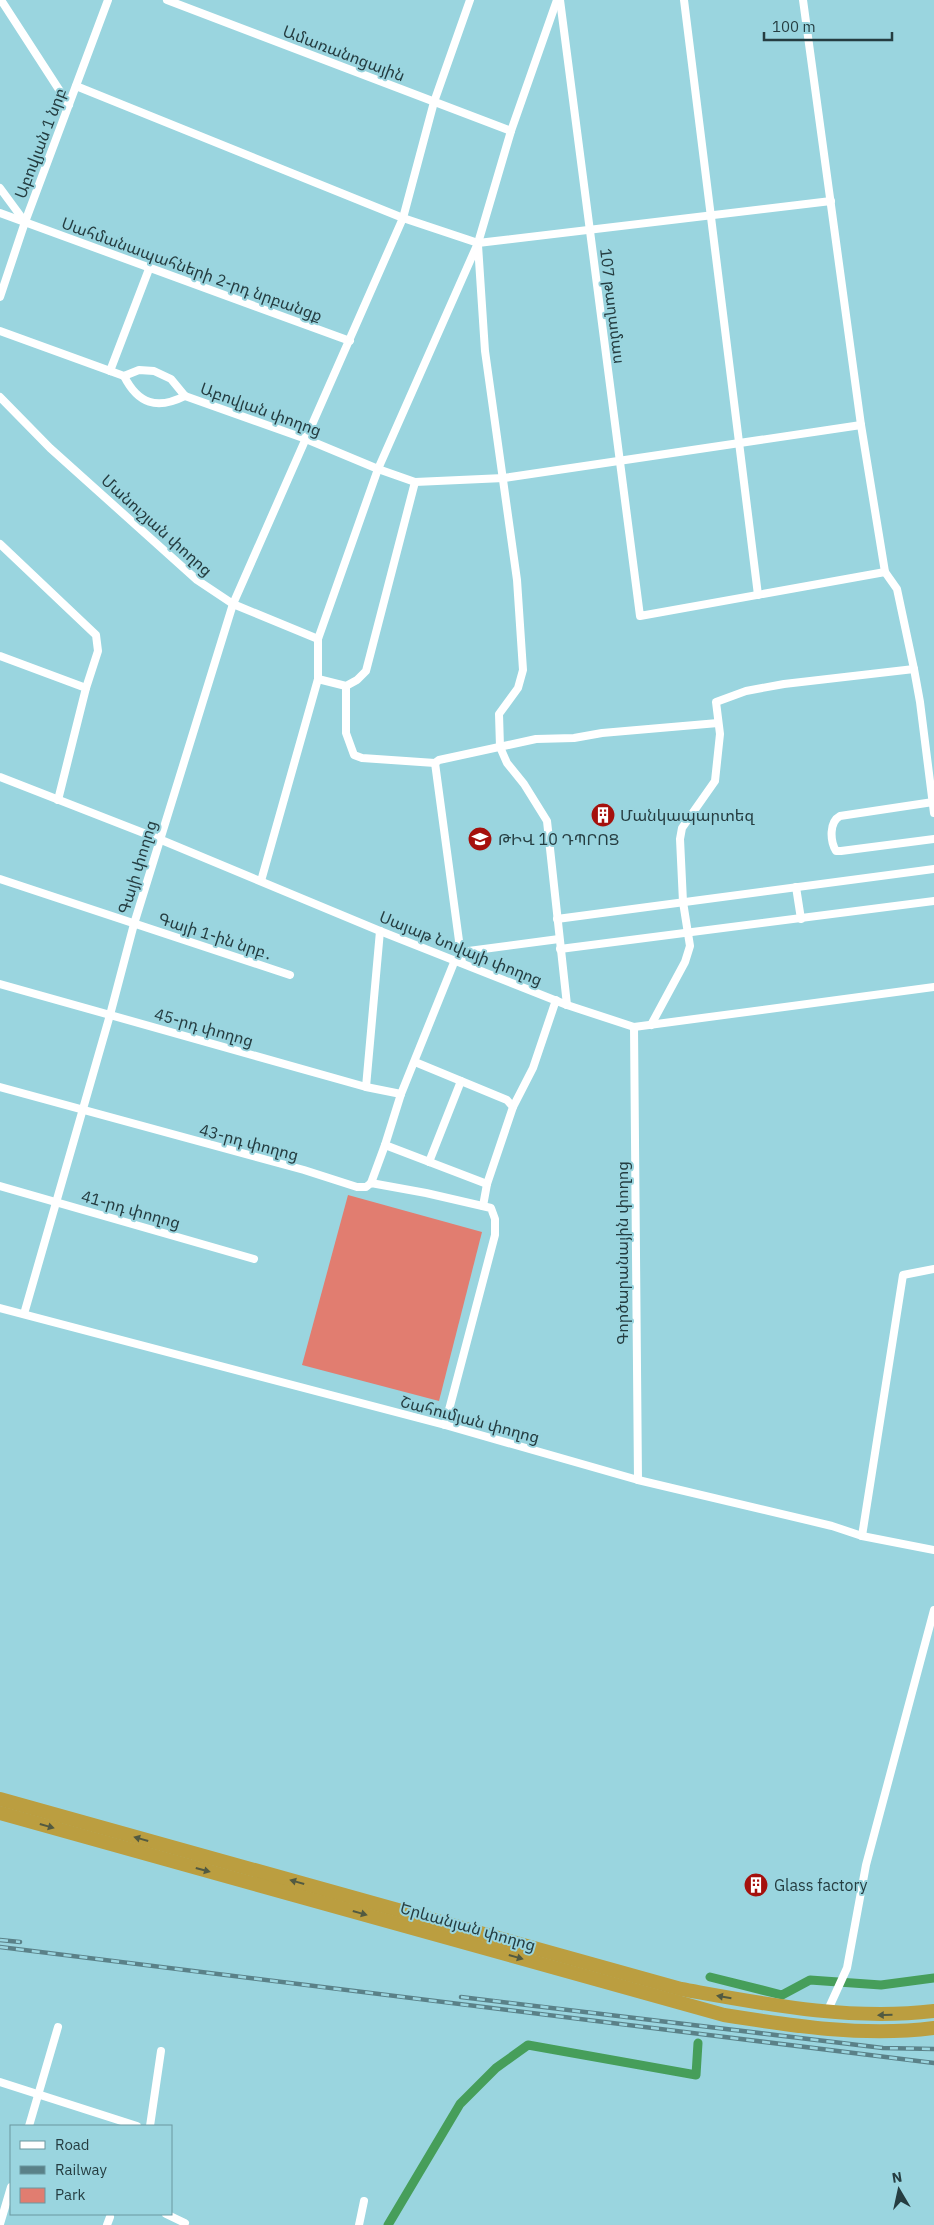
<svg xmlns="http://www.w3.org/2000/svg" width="934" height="2225" viewBox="0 0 934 2225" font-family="'IBM Plex Sans','Noto Sans Armenian',sans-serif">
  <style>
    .green { fill: #e17d70 }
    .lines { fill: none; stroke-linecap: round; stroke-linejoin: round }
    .canal { stroke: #469e5a; stroke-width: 9 }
    .minor { stroke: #fff; stroke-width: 8 }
    .trunk { stroke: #bb9e40; stroke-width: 14 }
    .rail-casing { stroke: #5a8188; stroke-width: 4.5 }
    .rail { stroke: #9ad5df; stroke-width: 2.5; stroke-dasharray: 8; stroke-linecap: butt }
    .oneway { fill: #525a41 }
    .labels { text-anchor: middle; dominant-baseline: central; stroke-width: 4; stroke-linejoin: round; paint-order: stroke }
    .street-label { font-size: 16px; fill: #253d41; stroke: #9ad5df }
    .poi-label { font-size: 16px; fill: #253d41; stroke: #9ad5df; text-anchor: start }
  </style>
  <rect width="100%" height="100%" fill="#9ad5df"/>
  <polygon class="green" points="348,1195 482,1232 439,1401 302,1365"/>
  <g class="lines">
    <g class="canal">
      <polyline points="710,1977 782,1995 810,1980 881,1985 934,1978"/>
      <polyline points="388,2225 460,2104 496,2068 528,2045 696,2075 698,2043"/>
    </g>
    <g class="minor">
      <polyline points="1,0 69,105"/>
      <polyline points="167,0 511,131"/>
      <polyline points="560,0 640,616 885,572"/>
      <polyline points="684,0 758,595"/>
      <polyline points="803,0 861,425 885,572 897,589 914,669 920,702 934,813"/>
      <polyline points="76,86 403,218 478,243 831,201"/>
      <polyline points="0,188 25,222"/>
      <polyline points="0,213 350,341"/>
      <polyline points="478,245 485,351 517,580 523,670 518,688 499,714 500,747 507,763 524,784 547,821 567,1005"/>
      <polyline points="0,297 25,222 108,0"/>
      <polyline points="0,331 124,376 139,370 154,371 171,379 185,396 306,439 378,469 415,482 504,478 861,425"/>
      <polyline points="110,371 149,269"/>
      <path d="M124,376C138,404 157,410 185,396"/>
      <polyline points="0,397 50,448 197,580 233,604 318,639"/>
      <polyline points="0,544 96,635 98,651 86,688 58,800"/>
      <polyline points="0,656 86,688"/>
      <polyline points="318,679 346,686 357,680 366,671 415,482"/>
      <polyline points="346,686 346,733 354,755 362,758 435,763"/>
      <polyline points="0,777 159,839 380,931 567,1005 634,1027 934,987"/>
      <path d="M933,802L840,816C829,822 830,841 836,851H841L934,839"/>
      <polyline points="0,879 290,975"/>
      <polyline points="261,881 318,679 318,639 378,469 478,243 511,131 557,0"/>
      <polyline points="796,887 801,919"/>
      <polyline points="557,919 934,869"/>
      <polyline points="560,949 934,901"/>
      <polyline points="461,952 559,939"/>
      <polyline points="462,963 435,763 439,760 536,739 574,738 602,733 718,723"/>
      <polyline points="0,984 366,1087 401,1094"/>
      <polyline points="651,1025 685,962 690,946 683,902 680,839 682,828 715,781 720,734 716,702 746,691 784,684 914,669"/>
      <polyline points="634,1027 638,1480"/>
      <polyline points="415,1062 507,1100 513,1107 487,1184 483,1206"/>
      <polyline points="0,1087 304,1170 357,1187 366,1187 371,1183 426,1193 491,1208 495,1219 495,1235 445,1425"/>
      <polyline points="366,1087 380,931"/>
      <polyline points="513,1107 533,1068 556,1000"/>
      <polyline points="385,1145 487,1184"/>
      <polyline points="429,1162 461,1081"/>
      <polyline points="371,1183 385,1145 401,1094 455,960"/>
      <polyline points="0,1186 254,1259"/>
      <polyline points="0,1308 445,1425 638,1480 832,1526 862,1536 934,1550"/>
      <polyline points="24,1314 110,1015 134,924 233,604 403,218 434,102 470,0"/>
      <polyline points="862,1536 903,1275 934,1269"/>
      <polyline points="827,2012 847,1968 866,1865 934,1610"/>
      <polyline points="0,2082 137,2126"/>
      <polyline points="29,2126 58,2027"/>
      <polyline points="150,2126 161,2051"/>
      <polyline points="166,2214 185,2223 184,2225"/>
      <polyline points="0,2224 11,2187"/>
      <polyline points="107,2225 110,2217"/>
      <polyline points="359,2225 364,2201"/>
    </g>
    <g class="trunk">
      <path d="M0,1799L681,1989C765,2004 848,2021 934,2011"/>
      <path d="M0,1813L724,2015C793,2026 864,2037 934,2028"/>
    </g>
    <defs>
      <g id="rail">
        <polyline points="0,1940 20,1942"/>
        <polyline points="0,1947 934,2063"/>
        <polyline points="461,1997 883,2048 934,2049"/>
      </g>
    </defs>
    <use href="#rail" class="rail-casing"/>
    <use href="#rail" class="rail"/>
  </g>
  <defs><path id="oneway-solid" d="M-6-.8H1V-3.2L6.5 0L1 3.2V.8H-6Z" transform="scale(1.25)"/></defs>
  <g class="oneway">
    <use href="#oneway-solid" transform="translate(47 1826) rotate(16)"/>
    <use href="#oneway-solid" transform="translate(141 1839) rotate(-164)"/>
    <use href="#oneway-solid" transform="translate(203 1870) rotate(15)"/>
    <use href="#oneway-solid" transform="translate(297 1882) rotate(-164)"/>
    <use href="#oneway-solid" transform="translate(360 1913) rotate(16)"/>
    <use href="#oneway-solid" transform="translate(516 1957) rotate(16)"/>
    <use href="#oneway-solid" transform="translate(724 1997) rotate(-170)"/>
    <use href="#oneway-solid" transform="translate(885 2015) rotate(179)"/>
  </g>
  <defs>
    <symbol id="building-disc" viewBox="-11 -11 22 22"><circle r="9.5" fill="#a5100c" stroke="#9ad5df"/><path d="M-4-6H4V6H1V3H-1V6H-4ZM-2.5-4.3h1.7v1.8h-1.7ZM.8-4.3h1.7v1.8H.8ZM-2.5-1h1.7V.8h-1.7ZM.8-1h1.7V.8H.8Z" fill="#fff"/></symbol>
    <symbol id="school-disc" viewBox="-11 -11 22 22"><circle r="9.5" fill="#a5100c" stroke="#9ad5df"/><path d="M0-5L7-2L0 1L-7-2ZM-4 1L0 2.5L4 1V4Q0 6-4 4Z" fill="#fff"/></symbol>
  </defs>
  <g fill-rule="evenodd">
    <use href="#building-disc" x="589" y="801" width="28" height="28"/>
    <use href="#school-disc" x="466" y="825" width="28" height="28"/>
    <use href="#building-disc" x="742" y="1871" width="28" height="28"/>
  </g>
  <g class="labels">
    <g class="street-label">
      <text transform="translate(344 53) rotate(21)">Ամառանոցային</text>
      <text transform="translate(40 143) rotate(-69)">Աբովյան 1 նրբ</text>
      <text transform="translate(192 269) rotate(20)">Սահմանապահների 2-րդ նրբանցք</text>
      <text transform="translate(613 306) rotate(83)">107 թաղամաս</text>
      <text transform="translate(261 409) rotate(20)">Աբովյան փողոց</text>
      <text transform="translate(157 525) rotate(42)">Մանուշյան փողոց</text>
      <text transform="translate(137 867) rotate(-73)">Գայի փողոց</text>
      <text transform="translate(216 936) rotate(18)">Գայի 1-ին նրբ․</text>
      <text transform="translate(461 948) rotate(22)">Սայաթ Նովայի փողոց</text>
      <text transform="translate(204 1027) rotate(16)">45-րդ փողոց</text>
      <text transform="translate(249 1142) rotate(15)">43-րդ փողոց</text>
      <text transform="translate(131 1209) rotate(16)">41-րդ փողոց</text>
      <text transform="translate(622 1253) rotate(-90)">Գործարանային փողոց</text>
      <text transform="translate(470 1419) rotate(15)">Շահումյան փողոց</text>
      <text transform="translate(468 1926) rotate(16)">Երևանյան փողոց</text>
    </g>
    <g class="poi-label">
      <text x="620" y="815">Մանկապարտեզ</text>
      <text x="498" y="839">ԹԻՎ 10 ԴՊՐՈՑ</text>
      <text x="774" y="1885">Glass factory</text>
    </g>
  </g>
  <rect x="10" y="2125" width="162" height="90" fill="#9ad5df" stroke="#6b98a0"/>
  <rect x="20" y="2141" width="25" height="8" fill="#ffffff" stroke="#6b98a0"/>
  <text x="55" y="2150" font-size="15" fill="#253d41">Road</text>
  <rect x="20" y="2166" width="25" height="8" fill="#5a8188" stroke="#6b98a0"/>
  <text x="55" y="2175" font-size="15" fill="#253d41">Railway</text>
  <rect x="20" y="2188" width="25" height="15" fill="#e17d70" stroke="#6b98a0"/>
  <text x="55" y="2200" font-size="15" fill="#253d41">Park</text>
  <g transform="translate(899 2190) rotate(351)" stroke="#9ad5df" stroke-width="4" paint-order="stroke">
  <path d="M0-4L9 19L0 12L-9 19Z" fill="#253d41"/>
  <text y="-8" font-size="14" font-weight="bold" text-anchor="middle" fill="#253d41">N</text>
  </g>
  <path d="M764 32v8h128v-8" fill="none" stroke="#253d41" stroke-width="2.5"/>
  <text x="772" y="32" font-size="15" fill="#253d41" stroke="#9ad5df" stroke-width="4" paint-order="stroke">100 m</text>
</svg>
